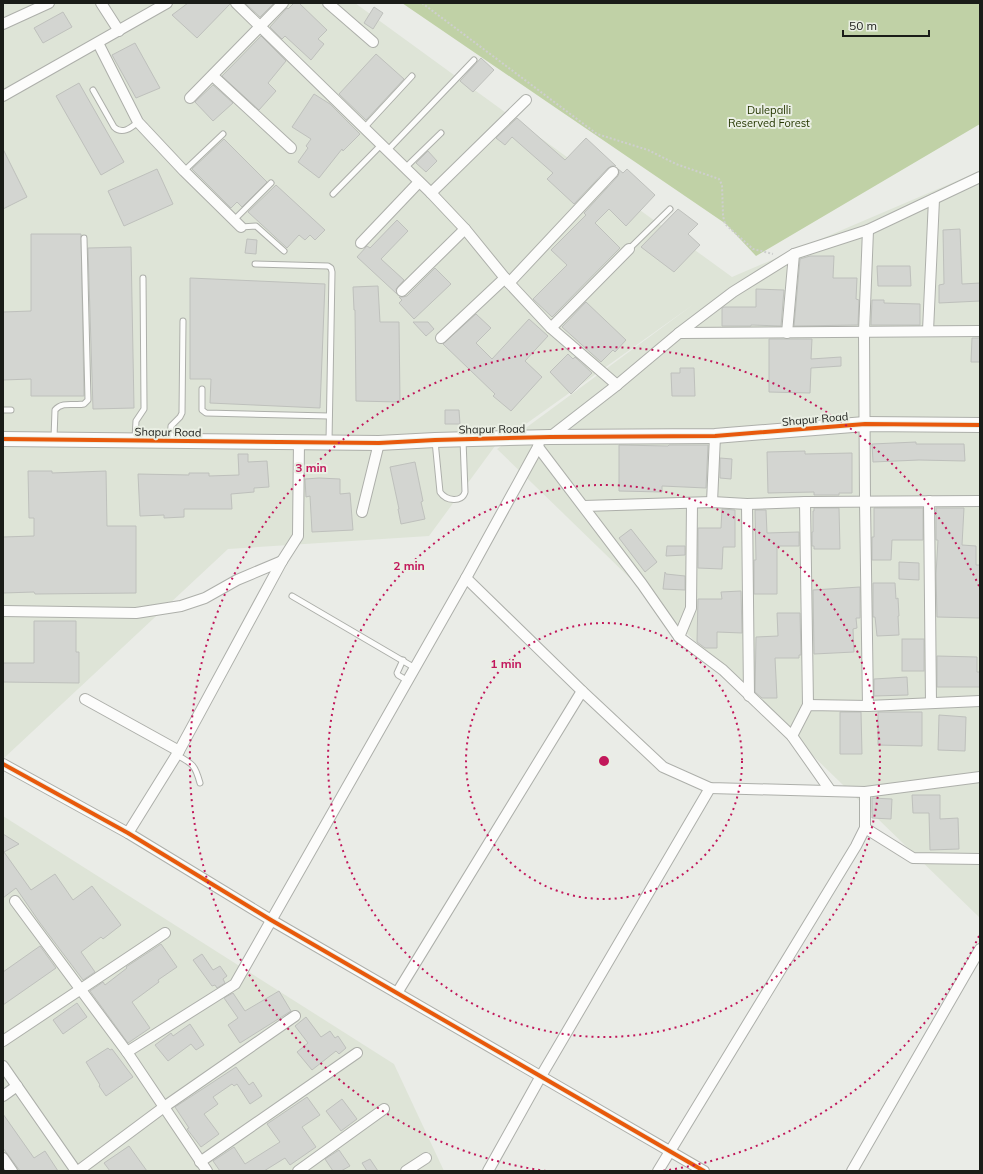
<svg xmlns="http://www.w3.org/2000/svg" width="983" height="1174" viewBox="0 0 983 1174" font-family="Mulish,sans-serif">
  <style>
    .built { fill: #dee4d7 }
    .forest { fill: #c0d1a6 }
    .building { fill: #d3d5d1; stroke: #bec0bc }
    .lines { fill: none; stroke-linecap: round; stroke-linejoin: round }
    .lane-casing { stroke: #adafaa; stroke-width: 7 }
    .street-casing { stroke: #adafaa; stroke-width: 12 }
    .secondary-casing { stroke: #adafaa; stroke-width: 16 }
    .path { stroke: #cecfce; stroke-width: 2; stroke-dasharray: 2 2; stroke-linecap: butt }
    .lane { stroke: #fcfcfb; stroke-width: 5 }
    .street { stroke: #fcfcfb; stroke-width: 10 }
    .secondary { stroke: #fcfcfb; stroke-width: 14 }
    .cycleway-casing { stroke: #eaefe4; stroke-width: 6 }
    .cycleway { stroke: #e8590c; stroke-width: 4 }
    .ring { fill: none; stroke: #c2185b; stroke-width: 2; stroke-dasharray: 2 4 }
    .labels { text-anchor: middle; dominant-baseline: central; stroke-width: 4; stroke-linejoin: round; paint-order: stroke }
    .park-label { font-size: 11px; fill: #253700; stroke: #eaefe4 }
    .street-label { font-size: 11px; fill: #1a1c18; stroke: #eaefe4 }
    .centre { fill: #c2185b; stroke: #eaefe4; stroke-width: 2 }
    .ring-label { font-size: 12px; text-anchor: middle; font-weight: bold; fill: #c2185b; stroke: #eaefe4; stroke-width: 4; stroke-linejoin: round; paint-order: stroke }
  </style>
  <rect width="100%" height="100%" fill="#eaece7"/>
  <g class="built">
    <polygon points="3,3 355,3 732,277 980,171 980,918 497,449 694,304 495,446 429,536 228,549 3,759"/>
    <polygon points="3,816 394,1064 444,1171 3,1171"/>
  </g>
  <polygon class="forest" points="402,3 980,3 980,124 756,256 726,224"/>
  <g class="building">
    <polygon points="188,3 230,3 230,4 197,38 172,15"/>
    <polygon points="245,3 274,3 260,17"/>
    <polygon points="294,3 299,3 327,30 318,39 324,44 311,60 285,36 282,39 270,27 287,8 288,9"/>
    <polygon points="374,7 383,13 373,29 364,23"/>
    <polygon points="63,12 72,27 43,43 34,28"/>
    <polygon points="261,36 286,61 268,83 276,91 259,110 222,76"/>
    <polygon points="135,43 160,88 136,98 112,55"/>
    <polygon points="376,54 404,79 366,120 339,94"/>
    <polygon points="481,58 494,70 473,92 460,81"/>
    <polygon points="79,83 124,162 101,175 56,96"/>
    <polygon points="213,85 233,103 213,121 195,102"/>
    <polygon points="314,94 330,104 360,134 343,151 342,149 319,178 298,162 308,148 306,146 311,139 292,127"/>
    <polygon points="517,118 565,160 586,138 616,166 612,166 608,168 574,204 547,179 553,173 512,137 505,145 496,138"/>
    <polygon points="224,139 267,182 242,207 237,202 231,208 192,169"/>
    <polygon points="3,149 27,197 3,209"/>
    <polygon points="428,151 437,161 426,172 416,163"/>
    <polygon points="157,169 173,204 124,226 108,191"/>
    <polygon points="618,169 623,173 627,169 655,195 626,226 609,209 595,223 620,248 552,317 533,299 567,265 551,250 586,215 584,213 618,176 619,173"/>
    <polygon points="276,185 325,230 315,240 310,235 305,240 299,235 287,248 248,212"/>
    <polygon points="678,209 698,224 688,234 700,245 674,272 641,247"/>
    <polygon points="397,220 408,231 381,259 404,280 396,289 397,294 357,257 367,246 370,248"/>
    <polygon points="960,229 962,284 980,283 980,301 939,303 939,285 944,284 943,230"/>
    <polygon points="31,234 81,234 84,396 31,396 31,379 3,380 3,312 31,311"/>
    <polygon points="247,239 257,240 256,254 245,253"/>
    <polygon points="131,247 134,408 93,409 88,248"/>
    <polygon points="810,256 834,256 833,278 857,278 856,299 859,300 858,325 794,326 800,259"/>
    <polygon points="877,266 910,266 911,286 878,286"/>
    <polygon points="435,268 451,284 414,319 399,303 402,300 399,297 403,297 407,296"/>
    <polygon points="190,278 325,284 320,408 210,403 211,379 190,379"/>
    <polygon points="378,286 380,322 399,322 400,402 356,401 355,310 354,310 353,287"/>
    <polygon points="756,289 784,290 781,326 751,325 751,326 722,326 722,308 724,307 756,307"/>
    <polygon points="872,300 884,300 884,303 920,304 920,325 871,325"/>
    <polygon points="586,302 626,340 615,352 613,350 601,362 562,327"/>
    <polygon points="476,314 491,328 476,343 492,359 529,319 548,336 525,361 542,377 511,411 493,396 495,394 443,344"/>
    <polygon points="413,322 428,322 434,329 426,336"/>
    <polygon points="972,338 980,338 980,362 971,362"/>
    <polygon points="769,339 812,339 811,359 841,357 841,366 811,368 810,393 769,392"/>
    <polygon points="568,354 573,359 575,357 592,373 571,394 550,372"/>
    <polygon points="680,368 694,368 695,396 672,396 671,373 680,373"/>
    <polygon points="445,410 459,410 460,424 445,424"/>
    <polygon points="916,442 916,444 964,444 965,461 919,460 873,462 872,444"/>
    <polygon points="619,445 668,446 669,445 708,445 706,488 662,486 662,492 619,491"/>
    <polygon points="805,451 805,454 852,453 852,493 839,493 839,495 814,495 814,492 768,493 767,452"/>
    <polygon points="238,454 248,454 248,462 267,461 269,487 254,488 254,492 231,494 232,509 184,509 184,517 164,518 164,515 140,516 138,474 189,475 189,473 209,473 209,476 239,475"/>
    <polygon points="720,458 732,459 731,479 720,478"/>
    <polygon points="415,462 423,501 421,502 425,519 401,524 398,509 399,509 390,467"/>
    <polygon points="28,471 52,471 52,473 106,471 107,526 136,526 136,593 35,594 34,592 3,593 3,537 34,536 34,518 29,518"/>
    <polygon points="319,478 340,479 340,494 350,493 353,530 312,532 310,496 306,497 305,479"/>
    <polygon points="814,508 839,508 840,549 814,549 814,546 812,546 812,532 813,532 813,511 814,511"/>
    <polygon points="874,508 923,508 923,540 892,540 891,560 872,560 872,537 874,537"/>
    <polygon points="936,508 964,508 962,545 976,546 976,565 980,565 980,618 937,617 936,574 938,540 936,540"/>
    <polygon points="722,509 735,510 735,547 723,547 722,569 698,568 698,528 721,528"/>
    <polygon points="755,510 766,510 767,533 799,532 799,546 777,546 777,594 754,594 754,560 756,560"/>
    <polygon points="631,529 657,562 645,572 619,538"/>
    <polygon points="667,546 685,546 685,555 666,556"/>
    <polygon points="899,562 919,563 919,580 899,579"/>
    <polygon points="665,572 666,574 685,576 685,590 663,589"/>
    <polygon points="873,583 895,583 896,599 898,598 899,616 898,616 899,635 877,636 875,617 873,617"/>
    <polygon points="860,587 860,618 856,618 857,628 853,629 854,652 814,654 813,590"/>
    <polygon points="741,591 742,633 717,632 717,648 705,648 697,642 698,599 722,599 721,592"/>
    <polygon points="777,613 800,613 801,655 799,655 799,658 775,658 777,698 762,698 755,692 756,637 778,636"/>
    <polygon points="34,621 76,621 76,652 79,652 79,683 3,682 3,663 34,663"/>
    <rect x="902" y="639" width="22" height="32"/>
    <polygon points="937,656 977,657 977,672 980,672 980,687 937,687"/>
    <polygon points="907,677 908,695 874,696 874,679"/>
    <polygon points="840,712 861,712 862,754 840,754"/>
    <polygon points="878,712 922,712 922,746 878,745"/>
    <polygon points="939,715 966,717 965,751 938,750"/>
    <polygon points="912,795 940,795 940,819 958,818 959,849 930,850 929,813 913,813"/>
    <polygon points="872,798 892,799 891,819 872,818"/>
    <polygon points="3,834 19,844 4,852 31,890 55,874 73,900 92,886 121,925 103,939 101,937 81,952 95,972 83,980 40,923 16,888 3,898"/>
    <polygon points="161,944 177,967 158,980 159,982 132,1002 150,1028 128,1043 90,991 103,982 105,985 127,968 126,967"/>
    <polygon points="40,946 56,968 3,1005 3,972"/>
    <polygon points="202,954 213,970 220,966 227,976 223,979 225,983 217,988 215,985 212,986 193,960"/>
    <polygon points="279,991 291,1011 240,1043 228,1025 238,1018 224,998 233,993 245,1011"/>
    <polygon points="77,1003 87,1017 63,1034 53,1020"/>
    <polygon points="306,1017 321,1037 330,1031 335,1038 338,1036 346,1048 339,1054 336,1051 312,1070 297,1052 308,1043 295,1026"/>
    <polygon points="190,1024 204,1045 196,1050 191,1044 168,1061 155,1045 171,1033 173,1036"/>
    <polygon points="108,1048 110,1050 112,1049 133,1077 106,1096 99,1086 100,1085 86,1062"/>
    <polygon points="236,1067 249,1085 253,1082 262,1096 250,1104 237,1084 234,1086 232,1084 213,1097 218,1104 204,1114 219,1134 201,1147 187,1129 189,1128 175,1107"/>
    <polygon points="307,1097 320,1115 302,1127 316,1147 290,1165 285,1158 264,1171 220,1171 213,1161 234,1147 245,1164 280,1142 267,1124"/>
    <polygon points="342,1099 357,1119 341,1131 326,1111"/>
    <polygon points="3,1114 34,1158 45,1151 58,1171 20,1171 3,1148"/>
    <polygon points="129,1146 147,1171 110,1171 104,1163"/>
    <polygon points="339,1150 350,1166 341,1171 333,1171 325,1159"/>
    <polygon points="370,1159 378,1171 367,1171 362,1163"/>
  </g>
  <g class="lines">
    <defs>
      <g id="lane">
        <path d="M93,90L114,127C122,135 131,128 138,122"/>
        <polyline points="364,128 412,76"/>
        <polyline points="387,151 474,60"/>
        <polyline points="405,168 441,133"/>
        <polyline points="184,171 223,134"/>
        <polyline points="333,194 381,145"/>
        <polyline points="234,220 271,183"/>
        <polyline points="241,227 256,226 284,251"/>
        <polyline points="629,249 670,209"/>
        <polyline points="255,264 328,266 331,268 332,272 329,441"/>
        <polyline points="202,389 202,410 206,413 329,416"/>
        <polyline points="3,410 11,410"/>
        <path d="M54,438L55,410C62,401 75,406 84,404L88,400L84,238"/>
        <polyline points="135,439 136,421 144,409 144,406 143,278"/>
        <polyline points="170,440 171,426 180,417 182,413 183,321"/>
        <path d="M435,441L440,492C446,501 462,503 465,492L463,440"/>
        <polyline points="292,596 415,668"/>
        <polyline points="403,660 397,673 398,675 408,681"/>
        <path d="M177,755C193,764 195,765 200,783"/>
      </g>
      <g id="street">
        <polyline points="101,3 119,31"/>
        <polyline points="236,3 431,193 465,229 509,283 551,328 617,385"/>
        <polyline points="328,3 373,42"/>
        <polyline points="3,24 49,3"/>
        <polyline points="98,43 138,122 184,171 241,227"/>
        <polyline points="213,76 291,148"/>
        <polyline points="3,96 167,3"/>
        <polyline points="190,98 283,3"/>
        <polyline points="431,193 526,100"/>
        <polyline points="868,230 864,332 865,502 868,706"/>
        <polyline points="361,243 419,182"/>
        <polyline points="509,283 613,172"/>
        <polyline points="402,291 465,229"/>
        <polyline points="551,328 629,249"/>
        <polyline points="928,331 934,199"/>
        <polyline points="679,333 980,331"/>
        <polyline points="787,333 794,254"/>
        <polyline points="441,338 505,278"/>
        <polyline points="550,437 617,385 679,333 733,292 794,254 868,230 980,177"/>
        <polyline points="538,447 642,584 679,637"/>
        <polyline points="929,501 931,703"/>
        <polyline points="712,502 715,436"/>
        <polyline points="805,502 808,705"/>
        <polyline points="692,503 691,608 679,637 723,670 792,736 830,790"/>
        <polyline points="747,504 749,696"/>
        <polyline points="584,506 712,502 747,504 805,502 980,501"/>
        <polyline points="362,512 379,443"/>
        <polyline points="466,578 582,691 663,767 710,788 865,792 980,777"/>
        <polyline points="3,611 136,613 181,606 205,598 237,580 282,561"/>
        <polyline points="85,699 179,751"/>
        <polyline points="792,736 808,705 868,706 980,701"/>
        <polyline points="3,764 128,833 271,920 704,1171"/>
        <polyline points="865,828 913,858 980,859"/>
        <polyline points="128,833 179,751 282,561 298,536 299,442"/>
        <polyline points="15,901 127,1052 207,1171"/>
        <polyline points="397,993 582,691"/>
        <polyline points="3,1041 165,933"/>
        <polyline points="127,1052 235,984 466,578 538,447 540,437"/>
        <polyline points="3,1066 76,1171"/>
        <polyline points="3,1096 17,1086"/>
        <polyline points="3,1158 12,1171"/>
        <polyline points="200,1162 357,1053"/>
        <polyline points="78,1171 164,1107 295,1016"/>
        <polyline points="298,1171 384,1109"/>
        <polyline points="406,1171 426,1158"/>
        <polyline points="488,1171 541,1076 710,788"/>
        <polyline points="658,1171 856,846 865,828 865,792"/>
        <polyline points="852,1171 980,949"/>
      </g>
      <polyline id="secondary" points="3,439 379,443 435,440 550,437 715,436 865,424 980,425"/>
    </defs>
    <use href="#lane" class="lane-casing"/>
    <use href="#street" class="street-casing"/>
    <use href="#secondary" class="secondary-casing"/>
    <polyline class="path" points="422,3 597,134 648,150 676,164 719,179 722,185 723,216 725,224 753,249 773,254"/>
    <use href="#lane" class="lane"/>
    <use href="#street" class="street"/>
    <use href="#secondary" class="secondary"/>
    <defs>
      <g id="cycleway">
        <polyline points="3,439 379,443 435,440 550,437 715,436 865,424 980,425"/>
        <polyline points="3,764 128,833 271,920 704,1171"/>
      </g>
    </defs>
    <use href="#cycleway" class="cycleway-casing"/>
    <use href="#cycleway" class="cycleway"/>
  </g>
  <g class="ring">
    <circle cx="604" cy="761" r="138"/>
    <circle cx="604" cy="761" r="276"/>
    <path d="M979 936A414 414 0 0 1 662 1171M546 1171A414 414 0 1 1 979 586"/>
  </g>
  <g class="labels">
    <g class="park-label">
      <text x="769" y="110">Dulepalli<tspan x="769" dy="13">Reserved Forest</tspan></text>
    </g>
    <g class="street-label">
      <text transform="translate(815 419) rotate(-5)">Shapur Road</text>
      <text transform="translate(492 429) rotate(-1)">Shapur Road</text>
      <text transform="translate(168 432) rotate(1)">Shapur Road</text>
    </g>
  </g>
  <circle cx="604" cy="761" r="6" class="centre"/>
  <g class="ring-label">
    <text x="311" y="472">3 min</text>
    <text x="409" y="570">2 min</text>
    <text x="506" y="668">1 min</text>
  </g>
  <rect width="983" height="1174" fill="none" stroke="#1a1c18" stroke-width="8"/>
  <path d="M843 30v6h86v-6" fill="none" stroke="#1a1c18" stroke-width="2"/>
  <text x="849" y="30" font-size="12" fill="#1a1c18" stroke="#eaefe4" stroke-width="3" paint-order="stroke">50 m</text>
</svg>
